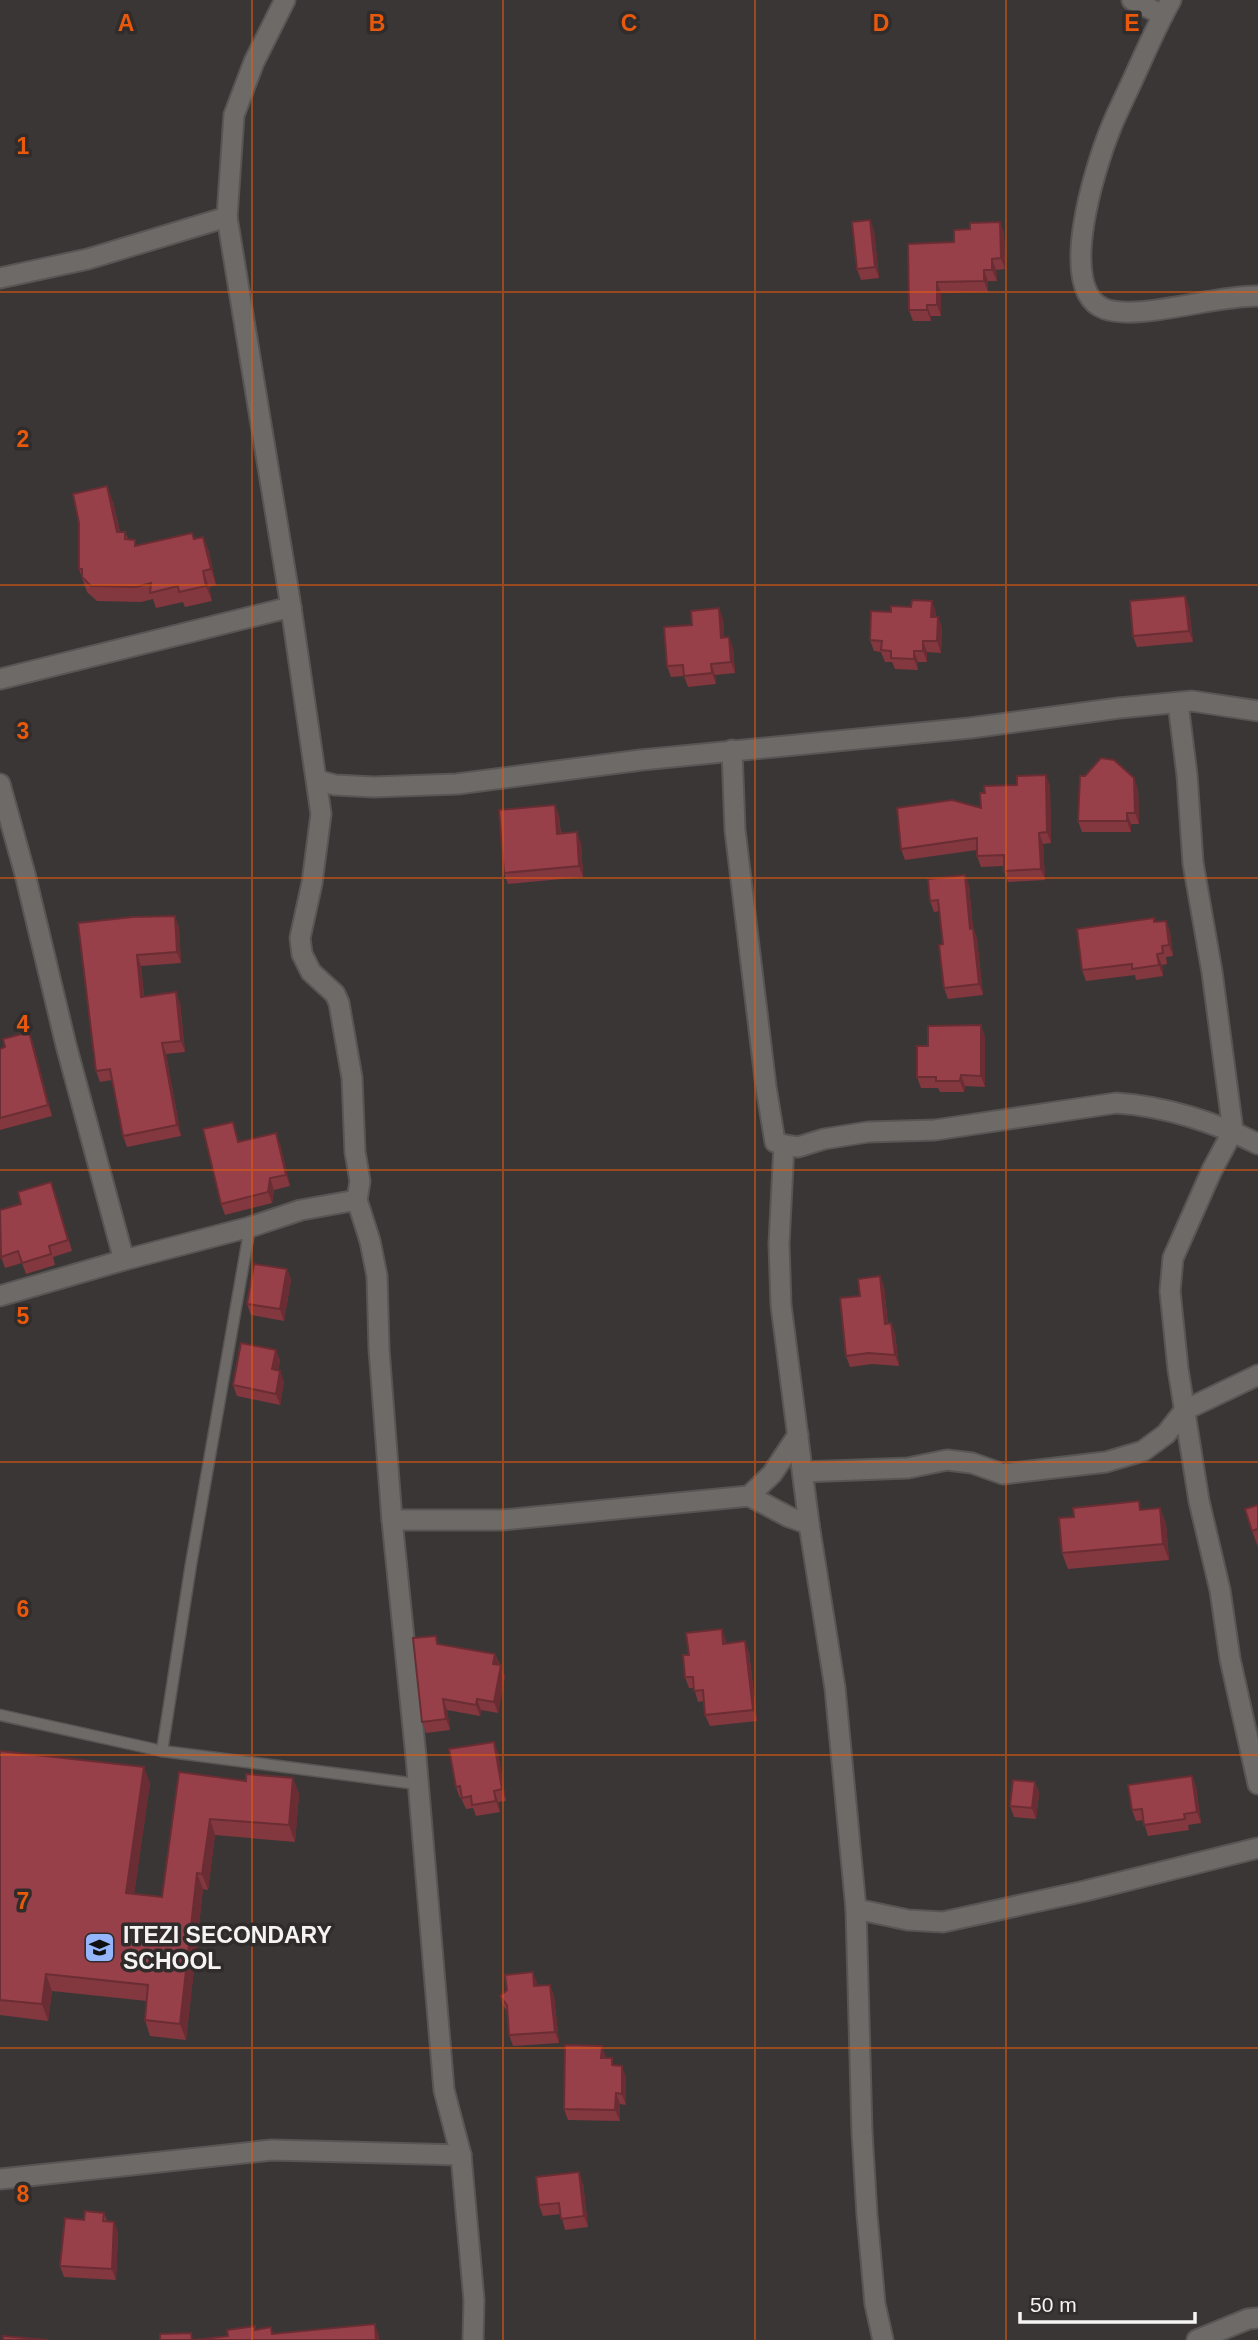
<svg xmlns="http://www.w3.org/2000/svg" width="1258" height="2340" viewBox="0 0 1258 2340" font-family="Helvetica,sans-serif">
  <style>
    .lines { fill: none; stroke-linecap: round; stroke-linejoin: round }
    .lane-casing { stroke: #585655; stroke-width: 13 }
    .street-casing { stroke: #585655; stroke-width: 23 }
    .lane { stroke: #6e6a68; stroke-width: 10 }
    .street { stroke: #6e6a68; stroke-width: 19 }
    .wall { fill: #83373f }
    .shaded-wall { fill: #6a2d33 }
    .building { fill: #984049; stroke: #6a2d33; stroke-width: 2 }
    .grid { fill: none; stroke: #e8590c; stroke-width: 2; stroke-opacity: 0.55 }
    .labels { text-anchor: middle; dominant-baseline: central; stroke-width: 7; stroke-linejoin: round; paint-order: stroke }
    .poi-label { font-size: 23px; font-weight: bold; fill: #f6f4f3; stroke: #302c2b; text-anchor: start }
    .grid-label { font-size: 23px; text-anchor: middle; font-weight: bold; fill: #e8590c; stroke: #302c2b; stroke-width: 7; stroke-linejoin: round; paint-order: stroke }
  </style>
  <rect width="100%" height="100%" fill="#3a3635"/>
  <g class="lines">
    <defs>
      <g id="lane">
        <polyline points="0,1715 162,1751 417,1784"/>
        <polyline points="162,1751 191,1564 250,1227"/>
      </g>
      <g id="street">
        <polyline points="285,0 254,62 234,115 227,217 291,607 321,814 312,883 300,938 302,954 311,972 335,994 339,1003 352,1078 355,1152 360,1181 357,1200 370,1241 377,1276 379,1349 392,1520 416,1757 444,2090 461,2155 474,2300 473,2340"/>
        <polyline points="1132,0 1163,15"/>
        <path d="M1171,0C1157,25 1146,51 1134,77C1126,95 1117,112 1110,130C1096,165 1055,291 1105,309C1139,321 1216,295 1258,296"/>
        <polyline points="0,278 88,259 227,217"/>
        <polyline points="0,679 291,607"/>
        <polyline points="1178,703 1187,775 1193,863 1212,972 1233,1131 1212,1170 1173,1258 1170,1291 1178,1369 1199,1501 1220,1590 1230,1659 1258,1784"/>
        <polyline points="732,750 735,830 766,1087 775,1142 784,1145 779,1244 781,1305 809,1524 835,1688 856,1909 862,2132 867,2215 875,2304 883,2340"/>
        <polyline points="317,780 335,785 374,787 457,784 641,760 970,728 1119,708 1192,701 1258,711"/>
        <polyline points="0,784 25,874 66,1045 124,1260"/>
        <path d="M784,1145L798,1147L824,1139L868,1132L935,1130L1116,1103C1164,1106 1215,1122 1258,1144"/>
        <polyline points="0,1296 124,1260 250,1227 301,1210 357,1200"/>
        <polyline points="803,1472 908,1468 947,1460 972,1463 1003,1474 1106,1462 1143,1451 1166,1434 1185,1410 1258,1375"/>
        <polyline points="749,1496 772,1474 798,1435"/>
        <polyline points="392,1520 503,1520 749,1496 789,1517 809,1524"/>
        <polyline points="856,1909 908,1920 943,1922 1085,1891 1258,1848"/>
        <polyline points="0,2179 272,2150 461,2155"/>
        <polyline points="1197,2340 1248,2319 1258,2318"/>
      </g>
    </defs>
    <use href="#lane" class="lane-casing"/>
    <use href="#street" class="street-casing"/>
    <use href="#lane" class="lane"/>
    <use href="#street" class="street"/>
  </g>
  <g class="wall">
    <polygon points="870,220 874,231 879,278 861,280 857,269"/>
    <polygon points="1000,222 1004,233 1005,269 996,270 997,281 988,281 988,292 941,293 941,316 931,316 931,321 913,321 909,310 970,229"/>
    <polygon points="113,501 120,532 125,532 128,539 137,545 192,533 195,539 203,537 209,552 216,585 209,587 212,601 185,607 183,602 156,608 153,599 141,602 97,601 87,592 79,569"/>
    <polygon points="1185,596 1189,607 1193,642 1137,647 1133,636"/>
    <polygon points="891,612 936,612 936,617 938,617 942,628 941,653 927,652 927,662 918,662 918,670 895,669 892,662 885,662 881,652 874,651 870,640"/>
    <polygon points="723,619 724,637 733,648 735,673 715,675 716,684 688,687 684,676 671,677 667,666 692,625"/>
    <polygon points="1046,775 1050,786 1051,843 1043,844 1045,880 1008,882 1004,871 1004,866 981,867 977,856 977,850 905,860 901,849 981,808 985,793 1017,785"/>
    <polygon points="1138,789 1139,824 1131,824 1131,832 1082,832 1078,821"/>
    <polygon points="555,805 559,816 561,834 581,843 583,877 508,884 504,873"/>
    <polygon points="965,875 969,886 973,928 977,939 983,995 948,999 944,988 943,944 940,911 934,912 930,901"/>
    <polygon points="175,916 179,928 181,963 141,966 144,996 180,1003 185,1052 166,1054 181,1136 127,1147 123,1136 112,1080 100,1082 96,1071 78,923"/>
    <polygon points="1166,921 1170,932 1173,956 1166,957 1167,964 1162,965 1163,976 1136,980 1135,975 1086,981 1082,970 1155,922"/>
    <polygon points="29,1032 33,1043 52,1116 0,1130 0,1049 5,1047"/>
    <polygon points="985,1036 985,1087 965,1086 964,1092 940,1092 938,1088 921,1088 917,1077 928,1046"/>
    <polygon points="233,1122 239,1142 280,1144 290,1186 274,1190 272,1203 225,1215 221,1204"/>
    <polygon points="55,1193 72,1251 53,1257 55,1265 26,1274 22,1263 5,1268 0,1254"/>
    <polygon points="287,1269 291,1280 284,1321 251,1315 247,1304"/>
    <polygon points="880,1276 884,1287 888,1324 891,1323 895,1334 899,1366 872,1364 850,1367 846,1356 860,1296"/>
    <polygon points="276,1350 280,1361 278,1370 280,1371 284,1382 280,1405 237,1396 233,1385"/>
    <polygon points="1258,1505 1258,1547 1252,1531"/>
    <polygon points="1160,1508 1166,1524 1169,1560 1068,1569 1062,1553 1142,1510"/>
    <polygon points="726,1640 726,1643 749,1652 757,1721 710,1726 705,1715 704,1701 698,1702 694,1688 689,1688 685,1677 689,1655"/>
    <polygon points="440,1645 495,1654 505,1676 498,1713 481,1710 480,1716 447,1710 450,1730 426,1733 422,1722"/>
    <polygon points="0,1751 150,1783 134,1894 162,1897 179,1772 246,1781 293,1778 299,1794 295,1842 215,1835 208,1890 203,1889 186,2040 150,2036 145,2020 147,2001 52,1991 48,2021 0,2015"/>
    <polygon points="498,1753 506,1801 498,1802 500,1812 476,1816 473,1808 466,1809 461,1798 460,1798 456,1787"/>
    <polygon points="1192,1776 1196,1787 1201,1823 1188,1825 1189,1830 1148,1836 1143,1820 1136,1821 1132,1810"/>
    <polygon points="1035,1782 1039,1793 1036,1819 1014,1817 1010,1806"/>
    <polygon points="537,1983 537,1986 550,1985 554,1996 559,2043 513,2046 509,2035 507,2011 504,2007 500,1996"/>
    <polygon points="606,2058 626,2077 626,2105 620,2104 620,2121 568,2120 564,2109"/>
    <polygon points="583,2183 588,2227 565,2230 561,2214 543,2216 539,2205"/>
    <polygon points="104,2213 107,2221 114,2222 118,2233 116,2280 64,2277 60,2266 84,2220"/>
  </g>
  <g class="shaded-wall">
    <polygon points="870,220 874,231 879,278 875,267"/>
    <polygon points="1000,222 1004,233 1005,269 1001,258"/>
    <polygon points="992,259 996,270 997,281 992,270"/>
    <polygon points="984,270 988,281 988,292 984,281"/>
    <polygon points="937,282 941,293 941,316 937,305"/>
    <polygon points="927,305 931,316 931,321 927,310"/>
    <polygon points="107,486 113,501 123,547 117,532"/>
    <polygon points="203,537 209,552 216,585 211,569"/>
    <polygon points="203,571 209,587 212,601 206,586"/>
    <polygon points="1185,596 1189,607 1193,642 1189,631"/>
    <polygon points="932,601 936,612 935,628 931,617"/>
    <polygon points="719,608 723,619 725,649 721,638"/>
    <polygon points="938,617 942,628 941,653 937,641"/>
    <polygon points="729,637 733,648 735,673 731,662"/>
    <polygon points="923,641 927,652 927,662 923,651"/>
    <polygon points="914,651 918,662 918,670 914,659"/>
    <polygon points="711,664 715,675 716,684 712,673"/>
    <polygon points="1046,775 1050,786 1051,843 1047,832"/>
    <polygon points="1134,778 1138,789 1139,824 1135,813"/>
    <polygon points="555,805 559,816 561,845 557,834"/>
    <polygon points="1127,813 1131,824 1131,832 1127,821"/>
    <polygon points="577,832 581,843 583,877 579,866"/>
    <polygon points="1039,833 1043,844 1045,880 1041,869"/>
    <polygon points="965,875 969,886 974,940 970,929"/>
    <polygon points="175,916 179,928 181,963 177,952"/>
    <polygon points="1166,921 1170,932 1173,956 1169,945"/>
    <polygon points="973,928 977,939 983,995 979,984"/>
    <polygon points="1157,954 1162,965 1163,976 1159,965"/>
    <polygon points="137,955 141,966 145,1008 141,997"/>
    <polygon points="176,992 180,1003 185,1052 181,1041"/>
    <polygon points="981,1025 985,1036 985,1087 981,1076"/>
    <polygon points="29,1032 33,1043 52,1116 48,1105"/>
    <polygon points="162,1043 166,1054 181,1136 177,1125"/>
    <polygon points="961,1075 965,1086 964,1092 960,1081"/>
    <polygon points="276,1133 280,1144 290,1186 286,1175"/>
    <polygon points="270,1178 274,1190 272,1203 268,1192"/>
    <polygon points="287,1269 291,1280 284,1321 280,1309"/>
    <polygon points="880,1276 884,1287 889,1335 885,1324"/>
    <polygon points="891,1323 895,1334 899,1366 895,1355"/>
    <polygon points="276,1350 280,1361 276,1380 272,1369"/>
    <polygon points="280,1371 284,1382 280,1405 276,1394"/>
    <polygon points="1160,1508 1166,1524 1169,1560 1163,1544"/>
    <polygon points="722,1629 726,1640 727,1655 723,1644"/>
    <polygon points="745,1641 749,1652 757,1721 753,1710"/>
    <polygon points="495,1654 499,1665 493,1664"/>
    <polygon points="501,1665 505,1676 498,1713 494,1702"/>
    <polygon points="443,1699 447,1710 450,1730 446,1719"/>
    <polygon points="477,1699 481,1710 480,1716 476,1705"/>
    <polygon points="494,1742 498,1753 506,1801 502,1789"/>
    <polygon points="144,1767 150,1783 132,1909 126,1893"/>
    <polygon points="1192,1776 1196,1787 1201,1823 1197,1812"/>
    <polygon points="293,1778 299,1794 295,1842 289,1825"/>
    <polygon points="1035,1782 1039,1793 1036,1819 1032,1808"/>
    <polygon points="494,1791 498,1802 500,1812 496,1801"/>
    <polygon points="210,1819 215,1835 208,1890 202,1874"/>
    <polygon points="197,1873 203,1889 186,2040 180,2024"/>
    <polygon points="533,1972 537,1983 538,1997 534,1986"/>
    <polygon points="46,1974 52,1991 48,2021 42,2004"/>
    <polygon points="550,1985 554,1996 559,2043 555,2032"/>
    <polygon points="602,2046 606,2057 601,2058"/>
    <polygon points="622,2066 626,2077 626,2105 622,2094"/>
    <polygon points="616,2093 620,2104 620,2121 615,2110"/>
    <polygon points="579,2172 583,2183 588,2227 584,2216"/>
    <polygon points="114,2222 118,2233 116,2280 112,2269"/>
    <polygon points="375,2324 379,2336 379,2340 376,2340"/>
  </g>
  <g class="building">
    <polygon points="870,220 875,267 857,269 852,222"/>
    <polygon points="1000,222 1001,258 992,259 992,270 984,270 984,281 937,282 937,305 927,305 927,310 909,310 908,244 954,242 954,230 970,229 970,223"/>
    <polygon points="107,486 117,532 125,532 125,539 135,540 135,546 192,533 194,539 203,537 211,569 203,571 206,586 179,592 178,586 150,593 151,583 136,587 91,586 82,577 82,569 79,569 79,523 73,494"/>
    <polygon points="1185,596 1189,631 1133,636 1130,601"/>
    <polygon points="912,600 932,601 931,617 938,617 937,641 923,641 923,651 914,651 914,659 891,658 891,651 881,650 882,641 870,640 871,611 891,612 891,606 911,607"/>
    <polygon points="719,608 721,638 729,637 731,662 711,664 712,673 684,676 683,665 667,666 664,627 692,625 691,611"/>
    <polygon points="1101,758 1114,760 1134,778 1135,813 1127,813 1127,821 1078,821 1080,776 1085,776"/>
    <polygon points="1046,775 1047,832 1039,833 1041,869 1004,871 1004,855 977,856 977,838 901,849 897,808 952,800 981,808 980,793 985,793 984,786 1017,785 1017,776"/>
    <polygon points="555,805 557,834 577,832 579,866 504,873 499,810"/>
    <polygon points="965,875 970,929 973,928 979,984 944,988 939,945 943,944 938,900 930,901 928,879"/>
    <polygon points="175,916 177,952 137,955 141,997 176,992 181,1041 162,1043 177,1125 123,1136 110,1069 96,1071 78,923 133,917"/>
    <polygon points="1154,918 1154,922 1166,921 1169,945 1162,946 1163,953 1157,954 1159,965 1132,969 1132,964 1082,970 1077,929"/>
    <polygon points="981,1025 981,1076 961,1075 960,1081 936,1081 936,1077 917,1077 917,1046 928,1046 928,1026"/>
    <polygon points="29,1032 48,1105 0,1118 0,1049 5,1047 3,1039"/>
    <polygon points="233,1122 238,1142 276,1133 286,1175 270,1178 268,1192 221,1204 203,1129"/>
    <polygon points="51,1182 68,1240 49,1246 51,1254 22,1263 18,1251 1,1257 0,1210 21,1204 18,1192"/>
    <polygon points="254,1264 287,1269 280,1309 247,1304"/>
    <polygon points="880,1276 885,1324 891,1323 895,1355 868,1353 846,1356 840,1298 860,1296 858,1279"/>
    <polygon points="241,1343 276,1350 272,1369 280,1371 276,1394 233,1385"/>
    <polygon points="1139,1501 1140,1510 1160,1508 1163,1544 1062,1553 1059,1518 1074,1517 1073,1508"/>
    <polygon points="1258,1505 1258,1529 1252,1531 1245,1509"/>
    <polygon points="722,1629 723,1644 745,1641 753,1710 705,1715 703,1690 694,1691 693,1677 685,1677 683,1655 689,1655 686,1633"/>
    <polygon points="436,1636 437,1644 495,1654 493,1664 501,1665 494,1702 477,1699 476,1705 443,1699 446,1719 422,1722 413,1638"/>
    <polygon points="494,1742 502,1789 494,1791 496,1801 472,1805 471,1796 462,1798 460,1786 456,1787 449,1749"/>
    <polygon points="0,1751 144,1767 126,1893 162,1897 179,1772 246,1781 246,1774 293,1778 289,1825 210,1819 202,1874 197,1873 180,2024 145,2020 148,1985 46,1974 42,2004 0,2000"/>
    <polygon points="1192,1776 1197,1812 1184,1814 1185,1819 1144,1825 1142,1809 1132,1810 1128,1785"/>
    <polygon points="1013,1780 1035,1782 1032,1808 1010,1806"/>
    <polygon points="533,1972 534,1986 550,1985 555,2032 509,2035 507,2005 500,1996 507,1990 505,1975"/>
    <polygon points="565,2045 602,2046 601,2058 612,2058 612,2065 622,2066 622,2094 616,2093 615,2110 564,2109"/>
    <polygon points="579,2172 584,2216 561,2219 559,2203 539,2205 536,2177"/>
    <polygon points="85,2211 104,2213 103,2221 114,2222 112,2269 60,2266 65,2218 84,2220"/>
    <polygon points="375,2324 376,2340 194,2340 228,2336 227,2330 255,2326 255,2330 271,2327 272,2334"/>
    <polygon points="191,2333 192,2340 160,2340 160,2334"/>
    <polygon points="3,2336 48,2340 3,2340"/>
  </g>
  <path class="grid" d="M252,0V2340M503,0V2340M755,0V2340M1006,0V2340M0,292H1258M0,585H1258M0,878H1258M0,1170H1258M0,1462H1258M0,1755H1258M0,2048H1258"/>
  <defs>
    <symbol id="school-square" viewBox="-11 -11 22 22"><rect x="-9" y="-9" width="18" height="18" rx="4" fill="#95b6fd" stroke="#302c2b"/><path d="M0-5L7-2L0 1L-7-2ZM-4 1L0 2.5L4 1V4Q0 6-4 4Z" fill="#111"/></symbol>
  </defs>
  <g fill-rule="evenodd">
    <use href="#school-square" x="82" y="1930" width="35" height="35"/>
  </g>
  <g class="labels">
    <g class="poi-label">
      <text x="123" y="1935">ITEZI SECONDARY<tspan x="123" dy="26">SCHOOL</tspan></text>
    </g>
  </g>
  <g class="grid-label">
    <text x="126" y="31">A</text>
    <text x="377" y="31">B</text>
    <text x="629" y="31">C</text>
    <text x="881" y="31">D</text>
    <text x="1132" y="31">E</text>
    <text x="23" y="154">1</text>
    <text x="23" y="447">2</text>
    <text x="23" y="739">3</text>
    <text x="23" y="1032">4</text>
    <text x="23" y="1324">5</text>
    <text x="23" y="1617">6</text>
    <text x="23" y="1909">7</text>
    <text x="23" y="2202">8</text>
  </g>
  <path d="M1020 2312v10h175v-10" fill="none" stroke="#f6f4f3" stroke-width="3.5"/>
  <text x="1030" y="2312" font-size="21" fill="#f6f4f3" stroke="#302c2b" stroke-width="5" paint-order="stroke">50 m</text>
</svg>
